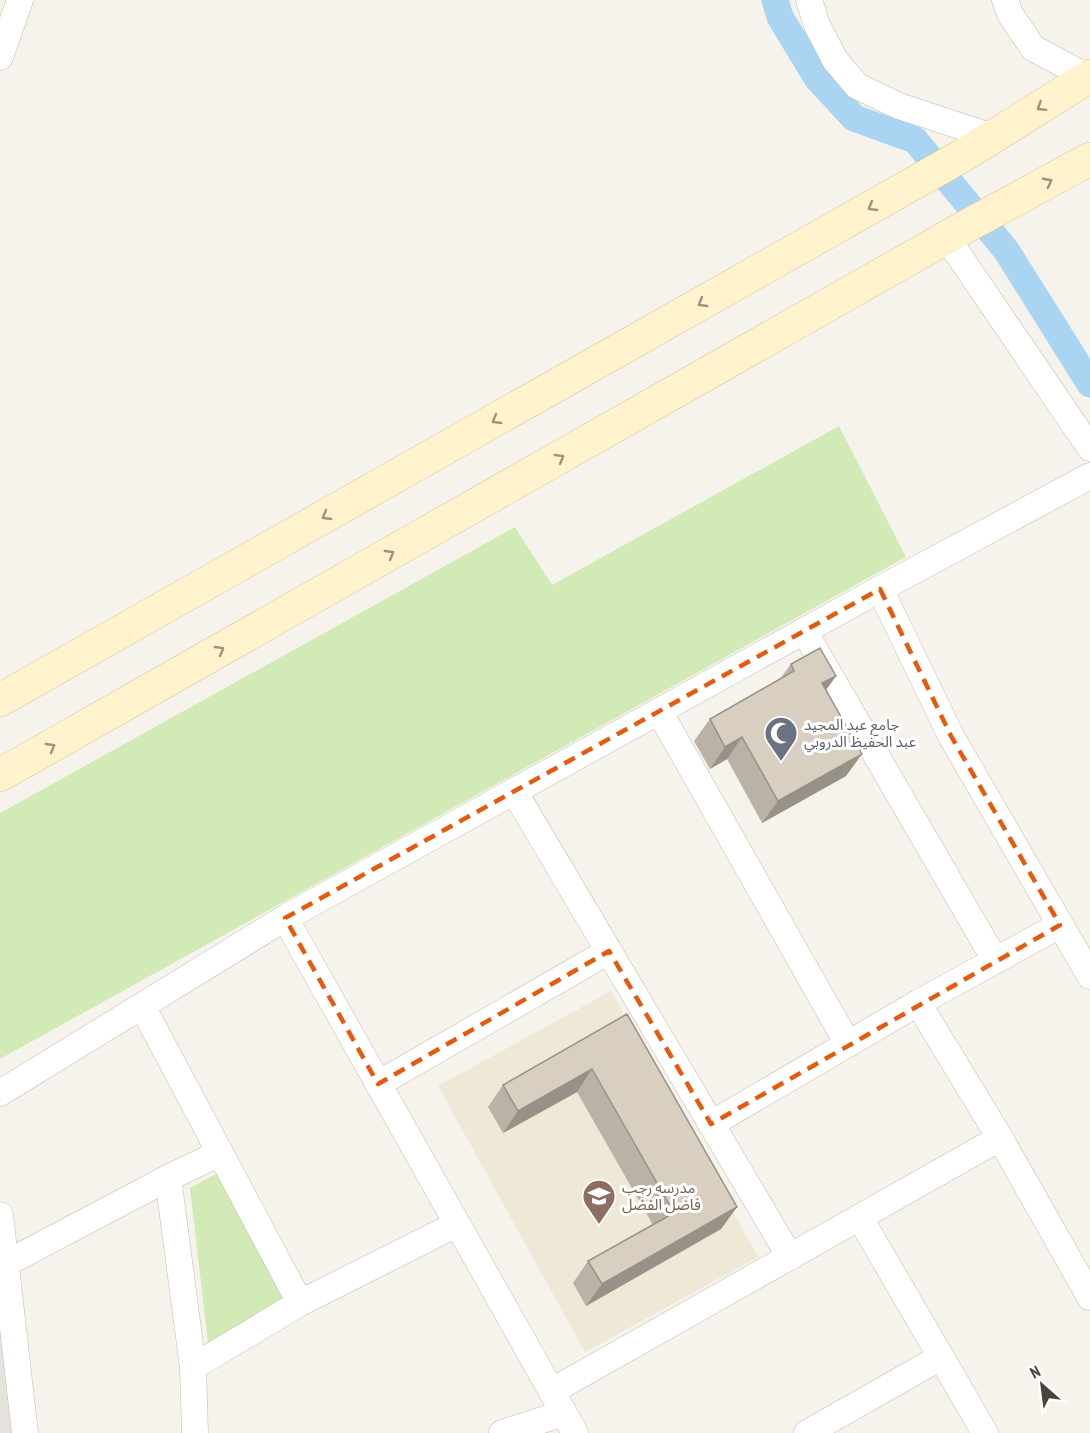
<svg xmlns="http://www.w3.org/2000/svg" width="1090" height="1433" viewBox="0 0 1090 1433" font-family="'PT Sans Narrow','Noto Sans Arabic',sans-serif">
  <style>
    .industrial { fill: #e6e2dd }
    .education { fill: #efe8d6 }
    .green { fill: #d2eab5 }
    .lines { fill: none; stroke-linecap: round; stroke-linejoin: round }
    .canal { stroke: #a9d4f2; stroke-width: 27 }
    .street-casing { stroke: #c2bbae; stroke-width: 27 }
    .secondary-casing { stroke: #d6c79b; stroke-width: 34 }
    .street { stroke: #fff; stroke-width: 26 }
    .secondary { stroke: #fff3cd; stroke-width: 33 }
    .wall { fill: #bab2a6 }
    .shaded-wall { fill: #979187 }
    .building { fill: #d8cfc1; stroke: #979187; stroke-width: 1.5 }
    .oneway { stroke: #9c937c }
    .marked { fill: none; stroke: #e8590c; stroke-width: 4.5; stroke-dasharray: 12 8; stroke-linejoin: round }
    .labels { text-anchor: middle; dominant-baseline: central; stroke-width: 6; stroke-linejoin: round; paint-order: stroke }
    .worship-label { font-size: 15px; fill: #5b616d; stroke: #fff; text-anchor: start }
    .education-label { font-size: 15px; fill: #785e54; stroke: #fff; text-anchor: start }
  </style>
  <rect width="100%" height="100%" fill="#f6f3ec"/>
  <polygon class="industrial" points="0,1215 25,1433 0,1433"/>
  <polygon class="education" points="611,991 758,1257 585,1352 438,1086"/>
  <g class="green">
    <polygon points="839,426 906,557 0,1059 0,813 515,527 552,585"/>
    <polygon points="221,1171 288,1298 208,1343 190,1188"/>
  </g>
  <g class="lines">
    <polyline class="canal" points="775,0 780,17 817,78 854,118 915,140 1006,250 1090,384"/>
    <defs>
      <g id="street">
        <polyline points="809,0 817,25 835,60 857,86 899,106 993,137"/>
        <polyline points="1005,0 1010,14 1033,48 1087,77"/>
        <polyline points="0,57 20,0"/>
        <polyline points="947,238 1090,448"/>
        <polyline points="880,589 951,736 1090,976"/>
        <polyline points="804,631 995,960"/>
        <polyline points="659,711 848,1044"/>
        <polyline points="514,791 790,1257"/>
        <polyline points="285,918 575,1433"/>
        <polyline points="918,1003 1000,1138 1090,1297"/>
        <polyline points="142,1006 300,1303"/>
        <polyline points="378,1084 609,951"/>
        <polyline points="0,1093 285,918 880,589 1090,476"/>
        <polyline points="711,1124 918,1003 1060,925"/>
        <polyline points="168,1178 193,1367 195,1433"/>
        <polyline points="0,1215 25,1433"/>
        <polyline points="5,1264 168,1178 220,1153"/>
        <polyline points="941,1357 985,1433"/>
        <polyline points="193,1367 300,1303 457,1224"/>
        <polyline points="552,1391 1000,1138"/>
        <polyline points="502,1433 564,1413"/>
        <polyline points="807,1433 941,1357 860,1218"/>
      </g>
      <g id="secondary">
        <polyline points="0,700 967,153 1090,76"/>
        <polyline points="0,775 965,227 1090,159"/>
      </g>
    </defs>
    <use href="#street" class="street-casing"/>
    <use href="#secondary" class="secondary-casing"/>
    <use href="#street" class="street"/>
    <use href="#secondary" class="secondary"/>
  </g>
  <g class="wall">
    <polygon points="791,664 836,676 826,690 846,776 762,823 727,759 710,769 694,741 710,719 780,679"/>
    <polygon points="627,1014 737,1207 721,1229 586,1306 573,1283 588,1261 653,1225 577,1092 503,1133 488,1107 503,1085"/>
  </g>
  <g class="shaded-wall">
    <polygon points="836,676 820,698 822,683"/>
    <polygon points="742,737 727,759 710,769 725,747"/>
    <polygon points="862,754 846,776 762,823 778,801"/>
    <polygon points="592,1069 577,1092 503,1133 518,1111"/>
    <polygon points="737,1207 721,1229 586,1306 602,1284"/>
  </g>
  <g class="building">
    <polygon points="820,648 836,676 822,683 862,754 778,801 742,737 725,747 710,719 794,671 791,664"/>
    <polygon points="627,1014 737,1207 602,1284 588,1261 674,1213 592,1069 518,1111 503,1085"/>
  </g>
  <defs><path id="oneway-chevron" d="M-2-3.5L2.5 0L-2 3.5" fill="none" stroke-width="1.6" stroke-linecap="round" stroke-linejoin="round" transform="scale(1.5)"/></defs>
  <g class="oneway">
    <use href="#oneway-chevron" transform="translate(1041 107) rotate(148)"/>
    <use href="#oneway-chevron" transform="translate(1048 182) rotate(-28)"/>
    <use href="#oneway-chevron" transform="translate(872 207) rotate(150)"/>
    <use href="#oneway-chevron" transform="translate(702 303) rotate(150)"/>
    <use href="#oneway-chevron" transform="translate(496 420) rotate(150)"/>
    <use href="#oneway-chevron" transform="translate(560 458) rotate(-30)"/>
    <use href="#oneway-chevron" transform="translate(326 516) rotate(150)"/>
    <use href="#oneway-chevron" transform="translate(390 554) rotate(-30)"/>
    <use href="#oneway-chevron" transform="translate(220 650) rotate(-30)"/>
    <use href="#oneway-chevron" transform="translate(51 747) rotate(-30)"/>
  </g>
  <path class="marked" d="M880,589L951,736L1060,925L711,1124L609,951L378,1084L285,918Z"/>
  <defs>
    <symbol id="mosque-pin" viewBox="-11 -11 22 30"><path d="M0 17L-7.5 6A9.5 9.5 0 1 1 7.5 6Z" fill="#6b7280" stroke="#fff"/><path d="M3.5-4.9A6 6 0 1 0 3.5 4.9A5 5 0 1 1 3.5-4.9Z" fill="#fff"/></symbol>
    <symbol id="school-pin" viewBox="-11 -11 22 30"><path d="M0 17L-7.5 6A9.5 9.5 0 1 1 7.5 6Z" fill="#8d6e63" stroke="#fff"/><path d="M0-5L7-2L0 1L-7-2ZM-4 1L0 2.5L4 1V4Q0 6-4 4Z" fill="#fff"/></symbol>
  </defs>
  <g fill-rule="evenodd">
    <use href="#mosque-pin" x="762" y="714" width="38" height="52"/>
    <use href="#school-pin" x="580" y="1177" width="38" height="52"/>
  </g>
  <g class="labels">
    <g class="worship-label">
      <text x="804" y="724">جامع عبد المجيد<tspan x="804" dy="17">عبد الحفيظ الدروبي</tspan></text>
    </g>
    <g class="education-label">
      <text x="622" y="1187">مدرسه رجب<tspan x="622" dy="17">فاضل الفضل</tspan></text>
    </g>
  </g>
  <g transform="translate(1042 1385) rotate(332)" stroke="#ffffff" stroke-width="4.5" paint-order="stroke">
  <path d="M0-4.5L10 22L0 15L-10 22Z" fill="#4b4439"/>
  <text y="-9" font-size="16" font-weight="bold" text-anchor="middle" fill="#4b4439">N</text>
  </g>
</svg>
